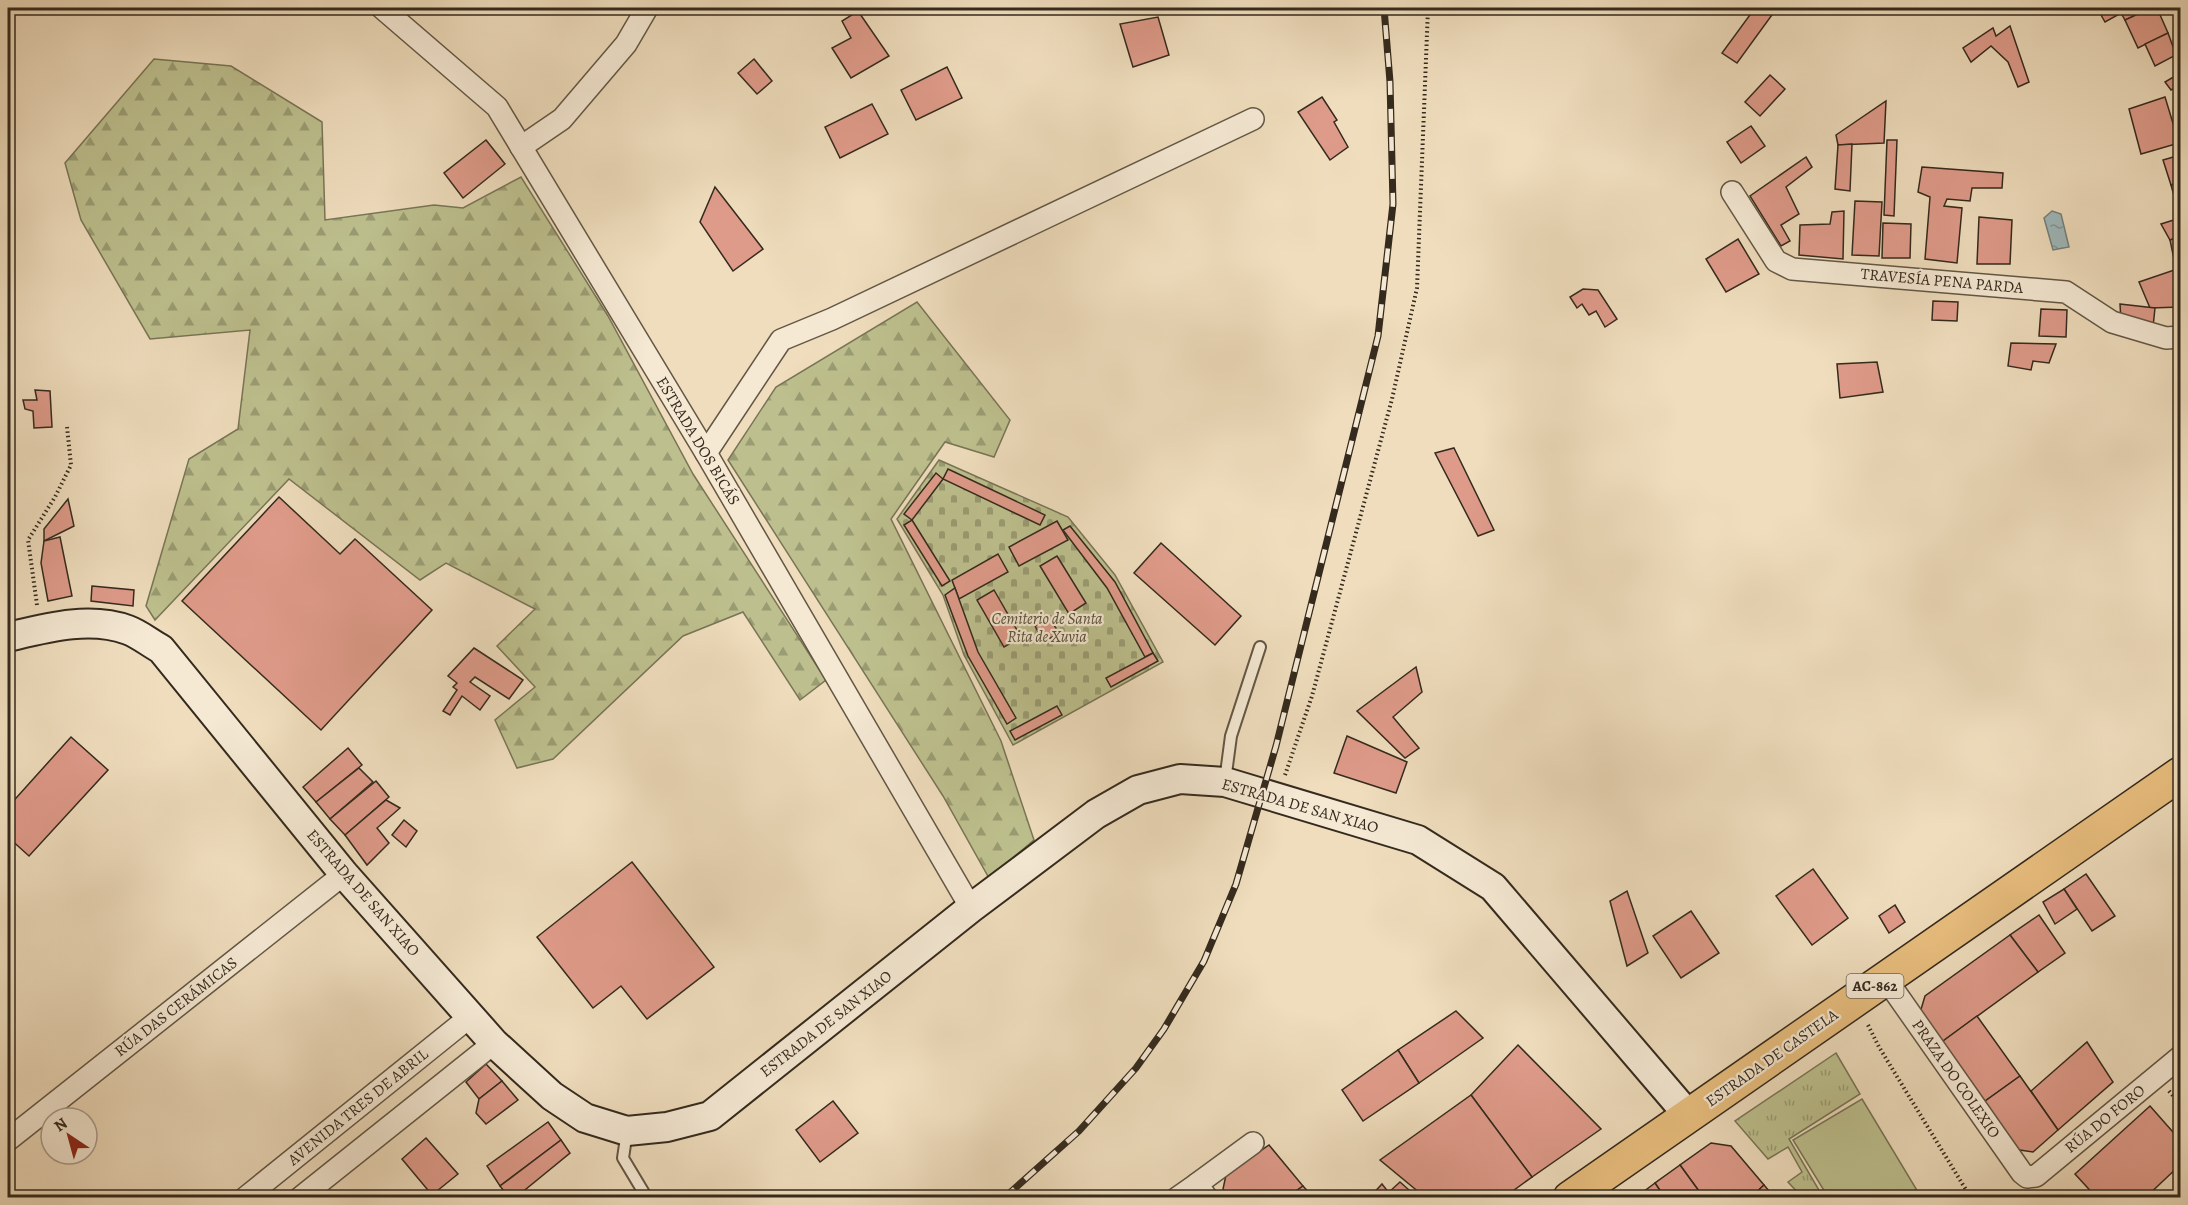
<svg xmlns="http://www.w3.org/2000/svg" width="2188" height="1205" viewBox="0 0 2188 1205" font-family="Alegreya,serif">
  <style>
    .grass { fill: url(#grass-tufts); stroke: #787556; stroke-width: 1.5 }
    .forest { fill: url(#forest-firs); stroke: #787556; stroke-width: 1.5 }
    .cemetery { fill: url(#cemetery-stones); stroke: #787556; stroke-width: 1.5 }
    .garden { fill: #bdc08e; stroke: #787556; stroke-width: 1.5 }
    .water { fill: url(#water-ripples); stroke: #74807c; stroke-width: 1.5 }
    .building { fill: #df9b8a; stroke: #342a1d; stroke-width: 1.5 }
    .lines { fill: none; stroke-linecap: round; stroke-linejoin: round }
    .lane-casing { stroke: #635745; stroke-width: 14 }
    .street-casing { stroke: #635745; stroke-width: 24 }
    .secondary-casing { stroke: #342a1d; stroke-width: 32 }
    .primary-casing { stroke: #342a1d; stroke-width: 36 }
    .path { stroke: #342a1d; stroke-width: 4; stroke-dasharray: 1.5 3; stroke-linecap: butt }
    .lane { stroke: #f5e9d4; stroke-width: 10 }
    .street { stroke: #f5e9d4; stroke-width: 21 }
    .secondary { stroke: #f5e9d4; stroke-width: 28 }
    .primary { stroke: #e8be7e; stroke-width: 33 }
    .rail-casing { stroke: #342a1d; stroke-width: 7 }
    .rail { stroke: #f5e9d4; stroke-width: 4.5; stroke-dasharray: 14; stroke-linecap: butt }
    .labels { text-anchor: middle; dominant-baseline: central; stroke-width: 4.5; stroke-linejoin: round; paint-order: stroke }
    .shield { fill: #f5e9d4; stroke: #6e6354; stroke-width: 1.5 }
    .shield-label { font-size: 15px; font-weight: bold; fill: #342a1d }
    .street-label { font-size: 16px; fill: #342a1d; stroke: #f5e9d4 }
    .park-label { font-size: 16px; font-style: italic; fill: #565039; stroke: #f5e9d4 }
  </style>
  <defs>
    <pattern id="grass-tufts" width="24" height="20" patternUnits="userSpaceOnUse" patternTransform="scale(1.5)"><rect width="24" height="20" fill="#bdc08e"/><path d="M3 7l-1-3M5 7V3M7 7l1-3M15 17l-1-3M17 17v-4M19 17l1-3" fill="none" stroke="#9a9c73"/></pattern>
    <pattern id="forest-firs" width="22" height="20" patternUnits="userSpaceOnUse" patternTransform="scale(1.5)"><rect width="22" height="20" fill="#bdc08e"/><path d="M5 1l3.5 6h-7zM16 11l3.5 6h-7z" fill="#9a9c73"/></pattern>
    <pattern id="cemetery-stones" width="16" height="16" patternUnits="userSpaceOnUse" patternTransform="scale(1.5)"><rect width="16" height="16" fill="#bdc08e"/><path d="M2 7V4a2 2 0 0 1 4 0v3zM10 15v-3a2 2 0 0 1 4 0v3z" fill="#9a9c73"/></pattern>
    <pattern id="water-ripples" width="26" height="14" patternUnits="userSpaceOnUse" patternTransform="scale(1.5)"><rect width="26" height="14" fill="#9fb9bc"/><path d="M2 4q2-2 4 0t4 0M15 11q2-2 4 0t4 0" fill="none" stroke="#829798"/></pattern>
  </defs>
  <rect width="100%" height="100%" fill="#efddbd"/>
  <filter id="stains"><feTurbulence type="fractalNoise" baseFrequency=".00333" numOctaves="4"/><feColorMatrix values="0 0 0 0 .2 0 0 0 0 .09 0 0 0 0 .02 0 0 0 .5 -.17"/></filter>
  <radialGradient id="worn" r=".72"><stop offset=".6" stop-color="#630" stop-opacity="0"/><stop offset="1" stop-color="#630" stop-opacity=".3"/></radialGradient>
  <polygon class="grass" points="1836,1053 1860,1094 1789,1139 1823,1197 1802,1197 1788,1182 1802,1172 1788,1147 1768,1159 1735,1121"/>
  <g class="forest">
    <polygon points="154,59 231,66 322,122 325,220 434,205 463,208 521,177 608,316 693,474 826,680 800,700 743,612 683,636 553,759 517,768 495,720 535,687 497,646 535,609 446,563 420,580 289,479 155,620 146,606 189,459 238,429 250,330 150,339 81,220 65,163"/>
    <polygon points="917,302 1010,420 994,457 945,442 891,519 1001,741 1034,840 989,878 943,796 728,460 776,387"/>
  </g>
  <polygon class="cemetery" points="939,460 1068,517 1115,575 1163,662 1013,745 964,655 943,595 897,519"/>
  <polygon class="garden" points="1862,1099 1921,1197 1828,1197 1793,1140"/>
  <polygon class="water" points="2052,211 2061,214 2069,247 2053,250 2044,218"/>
  <g class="building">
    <polygon points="1741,8 1753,8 1748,14"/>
    <polygon points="1755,8 1777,8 1737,63 1722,53"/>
    <polygon points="1795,8 1809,8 1805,14"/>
    <polygon points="2119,8 2151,8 2125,20 2121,13 2105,22 2101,15"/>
    <polygon points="2151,8 2157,8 2168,33 2138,48 2125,20"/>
    <polygon points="858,11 889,56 851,78 832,48 851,38 842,21"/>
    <polygon points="1158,17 1169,55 1133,67 1120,24"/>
    <polygon points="2010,26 2029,82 2018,87 2008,62 1991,46 1971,62 1963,48 1993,28 1996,36"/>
    <polygon points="2168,33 2176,55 2155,66 2145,44"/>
    <polygon points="754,59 772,81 757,94 738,73"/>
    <polygon points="947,67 962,98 916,120 901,90"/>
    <polygon points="2180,73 2180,85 2171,90 2165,82"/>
    <polygon points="1770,75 1785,89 1760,116 1745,102"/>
    <polygon points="1322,97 1337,120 1334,122 1348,147 1330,160 1298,112"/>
    <polygon points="2165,97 2179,143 2141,154 2129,109"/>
    <polygon points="1886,101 1884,143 1838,145 1836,135"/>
    <polygon points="872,104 888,134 840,158 825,127"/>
    <polygon points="1751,126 1765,146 1741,163 1727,142"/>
    <polygon points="486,140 505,164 463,198 444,173"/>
    <polygon points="1887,140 1897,140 1894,216 1884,215"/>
    <polygon points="1852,144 1850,191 1835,189 1838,145"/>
    <polygon points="2180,155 2180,182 2171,185 2163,160"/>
    <polygon points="1806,157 1812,167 1786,187 1799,214 1781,225 1790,241 1781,246 1750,196"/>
    <polygon points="1922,167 2003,173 2002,188 1972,188 1970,201 1947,199 1944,206 1962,208 1957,263 1925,259 1930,197 1918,192"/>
    <polygon points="2180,182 2180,217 2171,185"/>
    <polygon points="715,187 763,249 733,271 700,222"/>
    <polygon points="1855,201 1882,202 1879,256 1852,255"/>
    <polygon points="1844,211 1843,259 1799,255 1800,225 1830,224 1832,212"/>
    <polygon points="1979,217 2012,220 2010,264 1977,264"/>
    <polygon points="2180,218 2180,237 2170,240 2161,224"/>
    <polygon points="1883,223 1911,224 1910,258 1882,258"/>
    <polygon points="2180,237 2180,262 2175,264 2170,240"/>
    <polygon points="1738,239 1759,274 1726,292 1706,259"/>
    <polygon points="2180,268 2180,307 2150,308 2139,282"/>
    <polygon points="1583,289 1598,290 1617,319 1605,327 1596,311 1589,315 1582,304 1577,308 1570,297"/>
    <polygon points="1933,301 1958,302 1957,321 1932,320"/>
    <polygon points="2120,304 2155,308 2153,327 2121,321"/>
    <polygon points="2041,309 2067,310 2066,337 2039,336"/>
    <polygon points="2011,343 2056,344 2049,363 2033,361 2031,370 2008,366"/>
    <polygon points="1877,362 1883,392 1840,398 1837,364"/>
    <polygon points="35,390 50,391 52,427 34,428 33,411 25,409 23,400 37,400"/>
    <polygon points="1454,448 1494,530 1478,536 1435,453"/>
    <polygon points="948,469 1045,515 1040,525 943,479"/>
    <polygon points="936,473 943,479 912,520 904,514"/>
    <polygon points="279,497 340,554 355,539 432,610 321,730 182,601"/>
    <polygon points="68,499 74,526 44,541 44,529"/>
    <polygon points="912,520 950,581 942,586 904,525"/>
    <polygon points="1057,521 1068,540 1019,566 1009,547"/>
    <polygon points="1070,526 1115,582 1153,653 1145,657 1107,588 1063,530"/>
    <polygon points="60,537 72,596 48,601 41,563 44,541"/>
    <polygon points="1161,543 1241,616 1215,645 1134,573"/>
    <polygon points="998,554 1008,572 959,599 952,580"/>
    <polygon points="1057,556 1086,603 1069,614 1040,566"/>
    <polygon points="92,586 134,590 133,606 91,601"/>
    <polygon points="955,588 978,652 1016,718 1007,724 968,656 945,595"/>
    <polygon points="994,590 1021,637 1004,647 977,600"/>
    <polygon points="1049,617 1059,633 1044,642 1035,626"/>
    <polygon points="474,648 523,680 509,699 475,677 470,682 490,696 480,710 462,696 450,715 443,711 457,690 453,687 457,683 448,676"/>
    <polygon points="1153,653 1158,661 1111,687 1106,678"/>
    <polygon points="1416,667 1422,692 1393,717 1419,748 1405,758 1357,711"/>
    <polygon points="1057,706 1062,715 1015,740 1010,731"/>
    <polygon points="1347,736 1407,762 1396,793 1334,773"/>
    <polygon points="71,737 108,770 29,856 8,837 8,807"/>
    <polygon points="348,748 362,765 316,802 303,787"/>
    <polygon points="359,768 373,782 330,819 316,802"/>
    <polygon points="376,781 389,797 345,835 330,819"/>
    <polygon points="386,800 400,808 377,828 389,843 367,865 345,835"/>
    <polygon points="404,820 417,831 406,847 392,835"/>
    <polygon points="632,862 714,967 647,1019 621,986 593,1008 537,937"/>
    <polygon points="1813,869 1848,918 1812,945 1776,896"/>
    <polygon points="2086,874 2115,916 2092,931 2064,889"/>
    <polygon points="2064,889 2077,909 2055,924 2043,902"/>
    <polygon points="1627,891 1648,953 1627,966 1610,901"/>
    <polygon points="1895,905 1905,922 1889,933 1879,916"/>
    <polygon points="1691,911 1719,953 1681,978 1653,936"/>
    <polygon points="2039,915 2065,953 2038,972 2010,935"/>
    <polygon points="2010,935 2038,972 1939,1044 1919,1016 1925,996"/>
    <polygon points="1456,1011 1483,1038 1419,1083 1398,1050"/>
    <polygon points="1977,1016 2020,1076 1981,1104 1939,1044"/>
    <polygon points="2087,1042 2113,1082 2058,1130 2031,1091"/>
    <polygon points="1518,1045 1601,1129 1532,1177 1471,1095"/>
    <polygon points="1398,1050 1419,1083 1363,1121 1342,1090"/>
    <polygon points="486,1064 502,1081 479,1099 466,1082"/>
    <polygon points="2020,1076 2058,1130 2033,1152 2013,1149 1981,1104"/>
    <polygon points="502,1081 518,1100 486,1124 476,1113 479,1099"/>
    <polygon points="1471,1095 1532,1177 1503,1198 1426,1198 1380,1160"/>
    <polygon points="833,1101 858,1133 820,1162 796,1130"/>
    <polygon points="2150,1106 2180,1140 2180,1165 2145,1198 2097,1198 2075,1174"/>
    <polygon points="548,1122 561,1140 500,1186 487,1166"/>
    <polygon points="426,1138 458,1174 432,1195 402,1159"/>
    <polygon points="561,1140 570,1153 515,1198 509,1198 500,1186"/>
    <polygon points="1711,1143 1731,1146 1764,1185 1750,1198 1704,1198 1680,1165"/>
    <polygon points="1269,1145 1303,1186 1286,1198 1230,1198 1223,1189 1226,1175"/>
    <polygon points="1680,1165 1704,1198 1665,1198 1655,1183"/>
    <polygon points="1400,1182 1418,1198 1393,1198 1389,1192"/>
    <polygon points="1655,1183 1665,1198 1635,1198"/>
    <polygon points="1382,1184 1393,1198 1369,1198"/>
    <polygon points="1764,1185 1775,1198 1750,1198"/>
    <polygon points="1303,1186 1314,1198 1286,1198"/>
  </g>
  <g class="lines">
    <defs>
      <g id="lane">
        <polyline points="1225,781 1231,736 1260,647"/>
        <polyline points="627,1131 623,1158 647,1198"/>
      </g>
      <g id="street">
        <polyline points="382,8 497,107 706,453 971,908"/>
        <polyline points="521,147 562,119 626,44 647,8"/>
        <polyline points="1732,192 1776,261 1792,269 2066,292 2112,322 2166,338 2180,337"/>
        <polyline points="706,453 781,340 832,319 1253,119"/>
        <polyline points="1886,979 2022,1173 2027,1177 2036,1176 2180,1057"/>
        <polyline points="8,1140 344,874"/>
        <polyline points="1197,1184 1253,1143"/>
        <polyline points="245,1198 471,1016"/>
        <polyline points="300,1198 494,1043"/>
        <polyline points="1177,1198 1197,1184 1207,1198"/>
      </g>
      <path id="secondary" d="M8,637C46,628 89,616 128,630C139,634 150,643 161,649L344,874L494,1043L552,1096L585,1118L627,1131L667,1127L710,1116L971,908L1096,814L1138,790L1180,779L1225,782L1418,840L1493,887L1689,1116"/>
      <polyline id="primary" points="1570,1198 2180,774"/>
    </defs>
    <use href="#lane" class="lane-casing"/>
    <use href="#street" class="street-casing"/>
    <use href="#secondary" class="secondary-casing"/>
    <use href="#primary" class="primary-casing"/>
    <g class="path">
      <polyline points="37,605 28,540 55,497 71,465 67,427"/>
      <polyline points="1285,775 1312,696 1392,399 1417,288 1428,8"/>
      <polyline points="1868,1025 1879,1047 1971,1198"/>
      <polyline points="2169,1091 2180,1104"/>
    </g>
    <use href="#lane" class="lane"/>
    <use href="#street" class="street"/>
    <use href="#secondary" class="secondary"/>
    <use href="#primary" class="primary"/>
    <defs>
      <polyline id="rail" points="1004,1198 1079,1131 1136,1068 1164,1029 1204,961 1236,884 1276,746 1378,336 1393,204 1390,82 1384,8"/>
    </defs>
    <use href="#rail" class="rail-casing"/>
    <use href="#rail" class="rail"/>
  </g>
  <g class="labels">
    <rect class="shield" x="1846.5" y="974" width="57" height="24" rx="4.5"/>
    <g class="shield-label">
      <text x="1875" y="986">AC-862</text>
    </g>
    <g class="street-label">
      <text transform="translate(1942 281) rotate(5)">TRAVESÍA PENA PARDA</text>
      <text transform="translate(698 441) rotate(59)">ESTRADA DOS BICÁS</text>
      <text transform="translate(1300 806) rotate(16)">ESTRADA DE SAN XIAO</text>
      <text transform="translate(363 893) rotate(49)">ESTRADA DE SAN XIAO</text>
      <text transform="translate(176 1007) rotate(-38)">RÚA DAS CERÁMICAS</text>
      <text transform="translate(826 1024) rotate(-38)">ESTRADA DE SAN XIAO</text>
      <text transform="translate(1772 1058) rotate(-35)">ESTRADA DE CASTELA</text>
      <text transform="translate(1956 1079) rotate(55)">PRAZA DO COLEXIO</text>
      <text transform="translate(358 1107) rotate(-39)">AVENIDA TRES DE ABRIL</text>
      <text transform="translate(2105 1119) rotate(-39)">RÚA DO FORO</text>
    </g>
    <g class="park-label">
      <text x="1047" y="619">Cemiterio de Santa<tspan x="1047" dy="18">Rita de Xuvia</tspan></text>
    </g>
  </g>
  <rect width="2188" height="1205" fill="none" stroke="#efddbd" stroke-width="30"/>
  <rect x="9" y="9" width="2170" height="1187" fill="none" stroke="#342a1d" stroke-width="3"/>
  <rect x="15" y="15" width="2158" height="1175" fill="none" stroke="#342a1d" stroke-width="1.5"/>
  <g transform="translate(69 1136) rotate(324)"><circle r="28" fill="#f5e9d4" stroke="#a89d8b" stroke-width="1.5"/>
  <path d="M0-4.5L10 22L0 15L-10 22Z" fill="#8f2418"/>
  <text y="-9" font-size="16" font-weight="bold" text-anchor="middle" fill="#342a1d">N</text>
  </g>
  <rect width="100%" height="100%" filter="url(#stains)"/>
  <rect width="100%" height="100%" fill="url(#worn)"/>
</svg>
